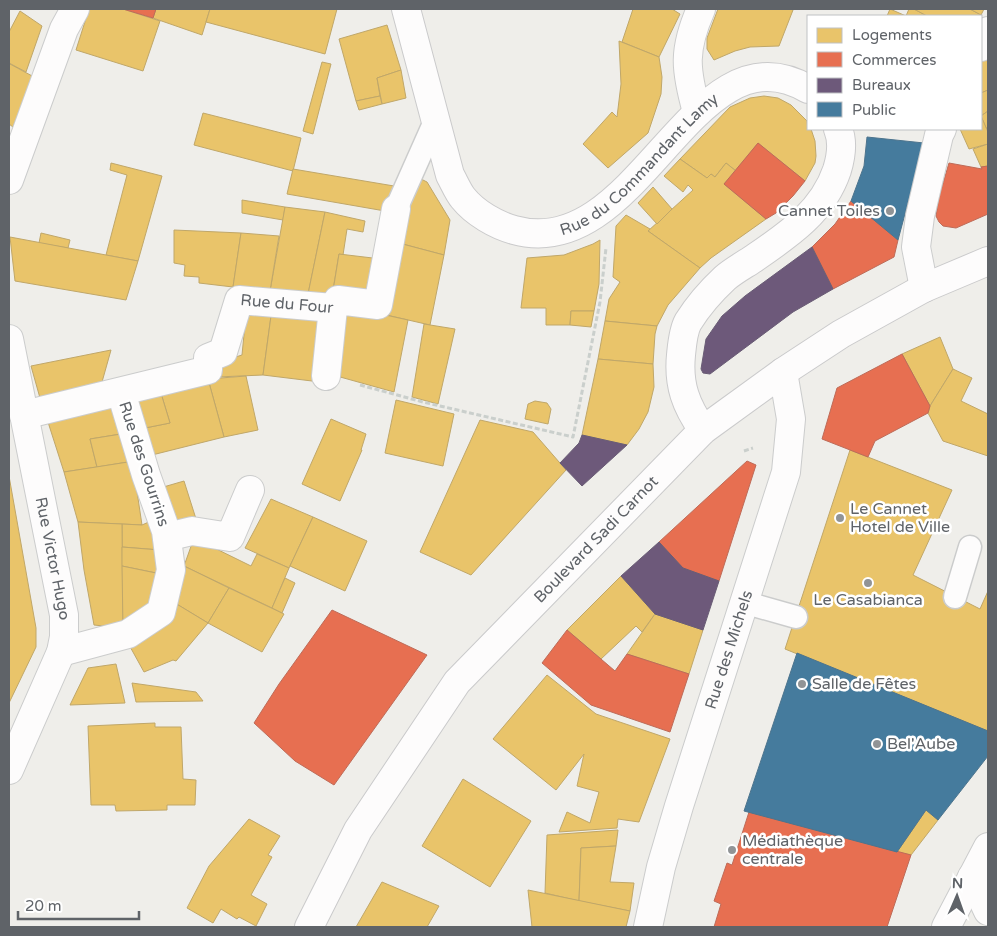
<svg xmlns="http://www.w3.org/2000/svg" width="997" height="936" viewBox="0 0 997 936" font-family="'Varela Round',sans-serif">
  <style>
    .homes { fill: #e9c46a; stroke: #c0a769 }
    .shops { fill: #e76f51; stroke: #be6b58 }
    .offices { fill: #6d597a; stroke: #695c75 }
    .public { fill: #457b9d; stroke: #4d748d }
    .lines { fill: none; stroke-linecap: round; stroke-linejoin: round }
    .lane-casing { stroke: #cbcccc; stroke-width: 25 }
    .street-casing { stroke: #cbcccc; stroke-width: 30 }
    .secondary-casing { stroke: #cacacb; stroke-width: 30 }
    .path { stroke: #cacfcc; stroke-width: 3; stroke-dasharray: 5 2.5; stroke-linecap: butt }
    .lane { stroke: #fdfcfc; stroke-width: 22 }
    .street { stroke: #fdfcfc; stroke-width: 28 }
    .secondary { stroke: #fdfcfc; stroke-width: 28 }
    .poi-dot { fill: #919496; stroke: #fff; stroke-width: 2 }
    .labels { text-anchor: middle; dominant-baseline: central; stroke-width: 5; stroke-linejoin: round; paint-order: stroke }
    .street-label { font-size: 16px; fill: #5f6368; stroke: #fff }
    .poi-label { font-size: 16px; fill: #5f6368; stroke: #fff; text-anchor: start }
  </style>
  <rect width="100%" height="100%" fill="#efeeea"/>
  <g class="homes">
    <polygon points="89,9 123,9 160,21 143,71 76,50"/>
    <polygon points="156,9 210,9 202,35 153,18"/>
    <polygon points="210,9 337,9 325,54 206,22"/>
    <polygon points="633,9 672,9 680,14 659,57 622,42"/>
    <polygon points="718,9 790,9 793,10 779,46 750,47 735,51 714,60 707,49 707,38"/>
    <polygon points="890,9 906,16 887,16"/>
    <polygon points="909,9 914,9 927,16 906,16"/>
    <polygon points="914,9 970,9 981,15 981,16 927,16"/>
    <polygon points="970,9 984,9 981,15"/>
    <polygon points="20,11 42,26 26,72 9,63 9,32"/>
    <polygon points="387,25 401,70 377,78 380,96 356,101 339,39"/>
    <polygon points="619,41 659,57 662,77 661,94 648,133 608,168 583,144 612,112 617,117 621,84"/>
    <polygon points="988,44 988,90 981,93 981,56"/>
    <polygon points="322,62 331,64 313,134 303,131"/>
    <polygon points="10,64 34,77 13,127 9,124 9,67"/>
    <polygon points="401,70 406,98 382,104 377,78"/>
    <polygon points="988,90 988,111 981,116 981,93"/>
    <polygon points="380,96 382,104 359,110 356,101"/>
    <polygon points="764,96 778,98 791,105 807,121 808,129 811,129 815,141 816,156 815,163 805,181 758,143 736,171 726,163 715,177 711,174 707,178 680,159 730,107 750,98"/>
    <polygon points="988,111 988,127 986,128 981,116"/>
    <polygon points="203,113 301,138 293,171 194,145"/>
    <polygon points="981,116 988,132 988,144 969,149 960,129 981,129"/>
    <polygon points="988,144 988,166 981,167 973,149"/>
    <polygon points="680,159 707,178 711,174 715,177 726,163 736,171 724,184 766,219 711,258 700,268 648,231 693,190 688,185 683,192 664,176"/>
    <polygon points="111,163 162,176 138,261 106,255 127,175 110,170"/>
    <polygon points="293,169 394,186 385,211 287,194"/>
    <polygon points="421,179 427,182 450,220 444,255 395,242 417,182"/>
    <polygon points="653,187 672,209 657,224 638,203"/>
    <polygon points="242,200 285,207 283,220 242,213"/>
    <polygon points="285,207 325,212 308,294 270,291"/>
    <polygon points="325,212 365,221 363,232 347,229 343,255 339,254 332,296 308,294"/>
    <polygon points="626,215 650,229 648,231 700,268 668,305 657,326 605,321 609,299 620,282 613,277 616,226"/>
    <polygon points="174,230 241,233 233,287 199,283 199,277 184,276 185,265 174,263"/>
    <polygon points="41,233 70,240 68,248 39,243"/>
    <polygon points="241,233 279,236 270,291 233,287"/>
    <polygon points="10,237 138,261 126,300 15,281"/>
    <polygon points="600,240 599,284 594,311 571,311 570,325 546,325 546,308 521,308 527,258 564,255 593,244"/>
    <polygon points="395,242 444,255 430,325 382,314"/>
    <polygon points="339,254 381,259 372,296 333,291"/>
    <polygon points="345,306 408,320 394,392 333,375"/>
    <polygon points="571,311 594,311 591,327 570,325"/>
    <polygon points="246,314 271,316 263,375 217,377 217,363 242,355"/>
    <polygon points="271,316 328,321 312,381 263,375"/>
    <polygon points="605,321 657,326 655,334 653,364 598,359"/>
    <polygon points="424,324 455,329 438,404 412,397"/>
    <polygon points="940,337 953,369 930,406 902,354"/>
    <polygon points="111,350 102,382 40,398 31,366"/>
    <polygon points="598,359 653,364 654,387 648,412 639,429 627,445 582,435"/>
    <polygon points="953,369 972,378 961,401 988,414 988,456 943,441 928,413 930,406"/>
    <polygon points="246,376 258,430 224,437 208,379"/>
    <polygon points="208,379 224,437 148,456 140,429 170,423 160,390"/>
    <polygon points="160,390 170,423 140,429 131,397"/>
    <polygon points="396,400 454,414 443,466 385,453"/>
    <polygon points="535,401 547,403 551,409 548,424 525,419 528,404"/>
    <polygon points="120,404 121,434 90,439 97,467 64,472 47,419"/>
    <polygon points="331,419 366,434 361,450 362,450 340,501 302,484"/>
    <polygon points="480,420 533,432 566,470 471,575 420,552"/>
    <polygon points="121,434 128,462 97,467 90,439"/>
    <polygon points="850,450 952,490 913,575 980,609 988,591 988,731 785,649"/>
    <polygon points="128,462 136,485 142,525 78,522 64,472"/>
    <polygon points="9,476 36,628 36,647 9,703"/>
    <polygon points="184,481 197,522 172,521 160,488"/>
    <polygon points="271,499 313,517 289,568 245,548"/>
    <polygon points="313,517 367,541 345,591 290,566"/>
    <polygon points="151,521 160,550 122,547 122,524 142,525"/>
    <polygon points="78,522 122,524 123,628 94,625 84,570"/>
    <polygon points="194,538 251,566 257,554 289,568 272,608 184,566"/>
    <polygon points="122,547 160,550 161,574 122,566"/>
    <polygon points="122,566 161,574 152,610 123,628"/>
    <polygon points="184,566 229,588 208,623 175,603"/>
    <polygon points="621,576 655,614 642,632 636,626 601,659 567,630"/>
    <polygon points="285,578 295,583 282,613 272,608"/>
    <polygon points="229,588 284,614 262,652 208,623"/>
    <polygon points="175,603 208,623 176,661 173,660 144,672 128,643"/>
    <polygon points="655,614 703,630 689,674 627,654"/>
    <polygon points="116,664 125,703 70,705 88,668"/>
    <polygon points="547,675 596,714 670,739 639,822 618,819 617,828 559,832 567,812 590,823 599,792 577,786 584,754 556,790 493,739"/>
    <polygon points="132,683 196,692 203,701 136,702"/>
    <polygon points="155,723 155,727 181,727 183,779 196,780 195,805 167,805 167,810 116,811 115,805 91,805 88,726"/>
    <polygon points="463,779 531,821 490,887 422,846"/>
    <polygon points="926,810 938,820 911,855 897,852"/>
    <polygon points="249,819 280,836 268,855 272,857 251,895 267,904 256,926 239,917 237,919 221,909 213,923 187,908 209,866"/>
    <polygon points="618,830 616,846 581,848 579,901 545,893 547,835"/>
    <polygon points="616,846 610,882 634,883 630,911 579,901 581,848"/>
    <polygon points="382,882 439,906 427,927 356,927"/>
    <polygon points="528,890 630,911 626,927 532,927"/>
  </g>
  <g class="shops">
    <polygon points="123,9 156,9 153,18"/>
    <polygon points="758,143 805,181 793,196 776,213 766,219 724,184"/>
    <polygon points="949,163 982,169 981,167 988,166 988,214 956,228 943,226 939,222 936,216 939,197"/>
    <polygon points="851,201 898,240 894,257 833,289 812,247 835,224"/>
    <polygon points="902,354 930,406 928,413 875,441 868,457 822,439 837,388"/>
    <polygon points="747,461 756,465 719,581 683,568 659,542"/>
    <polygon points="332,610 427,655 334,785 295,761 254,723 279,684"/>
    <polygon points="567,630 615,671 627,654 689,674 670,732 591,705 542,663"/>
    <polygon points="749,812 911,855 887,927 714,927 721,904 714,901 727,863 732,865"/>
  </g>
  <g class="offices">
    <polygon points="812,247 833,289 793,312 710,374 703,373 701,369 706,339 722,316 745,296"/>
    <polygon points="582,435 627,445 582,486 560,463 579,443"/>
    <polygon points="659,542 683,568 719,581 703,630 655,614 621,576"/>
  </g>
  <g class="public">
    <polygon points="867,137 924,143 898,240 851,201 864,166"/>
    <polygon points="797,653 988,731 988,756 938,820 926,810 897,852 744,811"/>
  </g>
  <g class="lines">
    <defs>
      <g id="lane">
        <polyline points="396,209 436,119"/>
        <polyline points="955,597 970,547"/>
        <polyline points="743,602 796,617"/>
      </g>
      <g id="street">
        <polyline points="981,47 988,31"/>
        <path d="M697,112C685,69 683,50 701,9"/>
        <polyline points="9,180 64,29 75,9"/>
        <polyline points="924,288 916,247 920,216 939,135 942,129"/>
        <path id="s1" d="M9,339L64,615V637L61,652L9,770"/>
        <polyline points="326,376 333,308 338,300 378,305 396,209"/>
        <path id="s2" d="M24,415L208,370V358L223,352L239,300L333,308"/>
        <polyline points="167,537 192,531 230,537 250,490"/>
        <polyline points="61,652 128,634 161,612 171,570 166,531 146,475 121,392"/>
        <polyline points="972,877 988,911"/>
        <path id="s3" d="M648,927L661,867L679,806L786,472L791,419L783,372"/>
        <polyline points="946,927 988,847"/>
      </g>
      <g id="secondary">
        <path id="s4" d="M406,9L450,175C454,182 458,192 463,198C475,213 496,225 514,230C640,265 692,21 808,89"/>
        <path d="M703,430C686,406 678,385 681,355C682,345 683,331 688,322C698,306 711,291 725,278C733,271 744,265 753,259C788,235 823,212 837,170C841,157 843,141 838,129"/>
        <path id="s5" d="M309,927L358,830L457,682L703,430L783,372L841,334L924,288L988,261"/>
      </g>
    </defs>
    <use href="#lane" class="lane-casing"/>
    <use href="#street" class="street-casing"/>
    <use href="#secondary" class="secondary-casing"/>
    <g class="path">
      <polyline points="360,385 423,402 573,437 600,302 606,248"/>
      <polyline points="744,451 753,448"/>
    </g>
    <use href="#lane" class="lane"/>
    <use href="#street" class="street"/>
    <use href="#secondary" class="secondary"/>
  </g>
  <g class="poi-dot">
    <circle cx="890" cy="211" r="5"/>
    <circle cx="840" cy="518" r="5"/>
    <circle cx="868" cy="583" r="5"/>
    <circle cx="802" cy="684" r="5"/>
    <circle cx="877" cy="744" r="5"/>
    <circle cx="732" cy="850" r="5"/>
  </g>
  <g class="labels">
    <g class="street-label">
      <text stroke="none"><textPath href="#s4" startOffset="410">Rue du Commandant Lamy</textPath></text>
      <text stroke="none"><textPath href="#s2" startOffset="320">Rue du Four</textPath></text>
      <text transform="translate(144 464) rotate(72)">Rue des Gourrins</text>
      <text stroke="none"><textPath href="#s5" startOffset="486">Boulevard Sadi Carnot</textPath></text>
      <text stroke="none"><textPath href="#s1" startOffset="224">Rue Victor Hugo</textPath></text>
      <text stroke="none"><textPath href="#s3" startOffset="289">Rue des Michels</textPath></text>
    </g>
    <g class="poi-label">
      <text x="880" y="211" text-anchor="end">Cannet Toiles</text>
      <text x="850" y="509">Le Cannet<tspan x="850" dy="18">Hotel de Ville</tspan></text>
      <text x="868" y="600" text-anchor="middle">Le Casabianca</text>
      <text x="812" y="684">Salle de Fêtes</text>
      <text x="887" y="744">Bel'Aube</text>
      <text x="742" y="841">Médiathèque<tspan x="742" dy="18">centrale</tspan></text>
    </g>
  </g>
  <rect width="997" height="936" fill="none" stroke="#5f6368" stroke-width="20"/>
  <rect x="807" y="15" width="175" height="115" fill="#ffffff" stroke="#bfc1c3"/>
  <rect x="817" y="28" width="25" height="15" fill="#e9c46a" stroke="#bfc1c3"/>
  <text x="852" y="40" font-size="15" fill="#5f6368">Logements</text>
  <rect x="817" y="52" width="25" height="15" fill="#e76f51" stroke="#bfc1c3"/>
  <text x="852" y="65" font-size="15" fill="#5f6368">Commerces</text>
  <rect x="817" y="78" width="25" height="15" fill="#6d597a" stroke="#bfc1c3"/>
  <text x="852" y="90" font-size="15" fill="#5f6368">Bureaux</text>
  <rect x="817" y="102" width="25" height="15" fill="#457b9d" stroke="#bfc1c3"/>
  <text x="852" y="115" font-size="15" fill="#5f6368">Public</text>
  <g transform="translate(957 896) rotate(2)" stroke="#ffffff" stroke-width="4" paint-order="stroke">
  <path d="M0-4L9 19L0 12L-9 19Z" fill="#5f6368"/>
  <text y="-8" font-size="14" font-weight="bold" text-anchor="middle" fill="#5f6368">N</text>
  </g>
  <path d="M18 911v8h121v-8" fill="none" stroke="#5f6368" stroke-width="2.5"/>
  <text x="25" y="911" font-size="15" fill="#5f6368" stroke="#ffffff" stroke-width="4" paint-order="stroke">20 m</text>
</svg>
